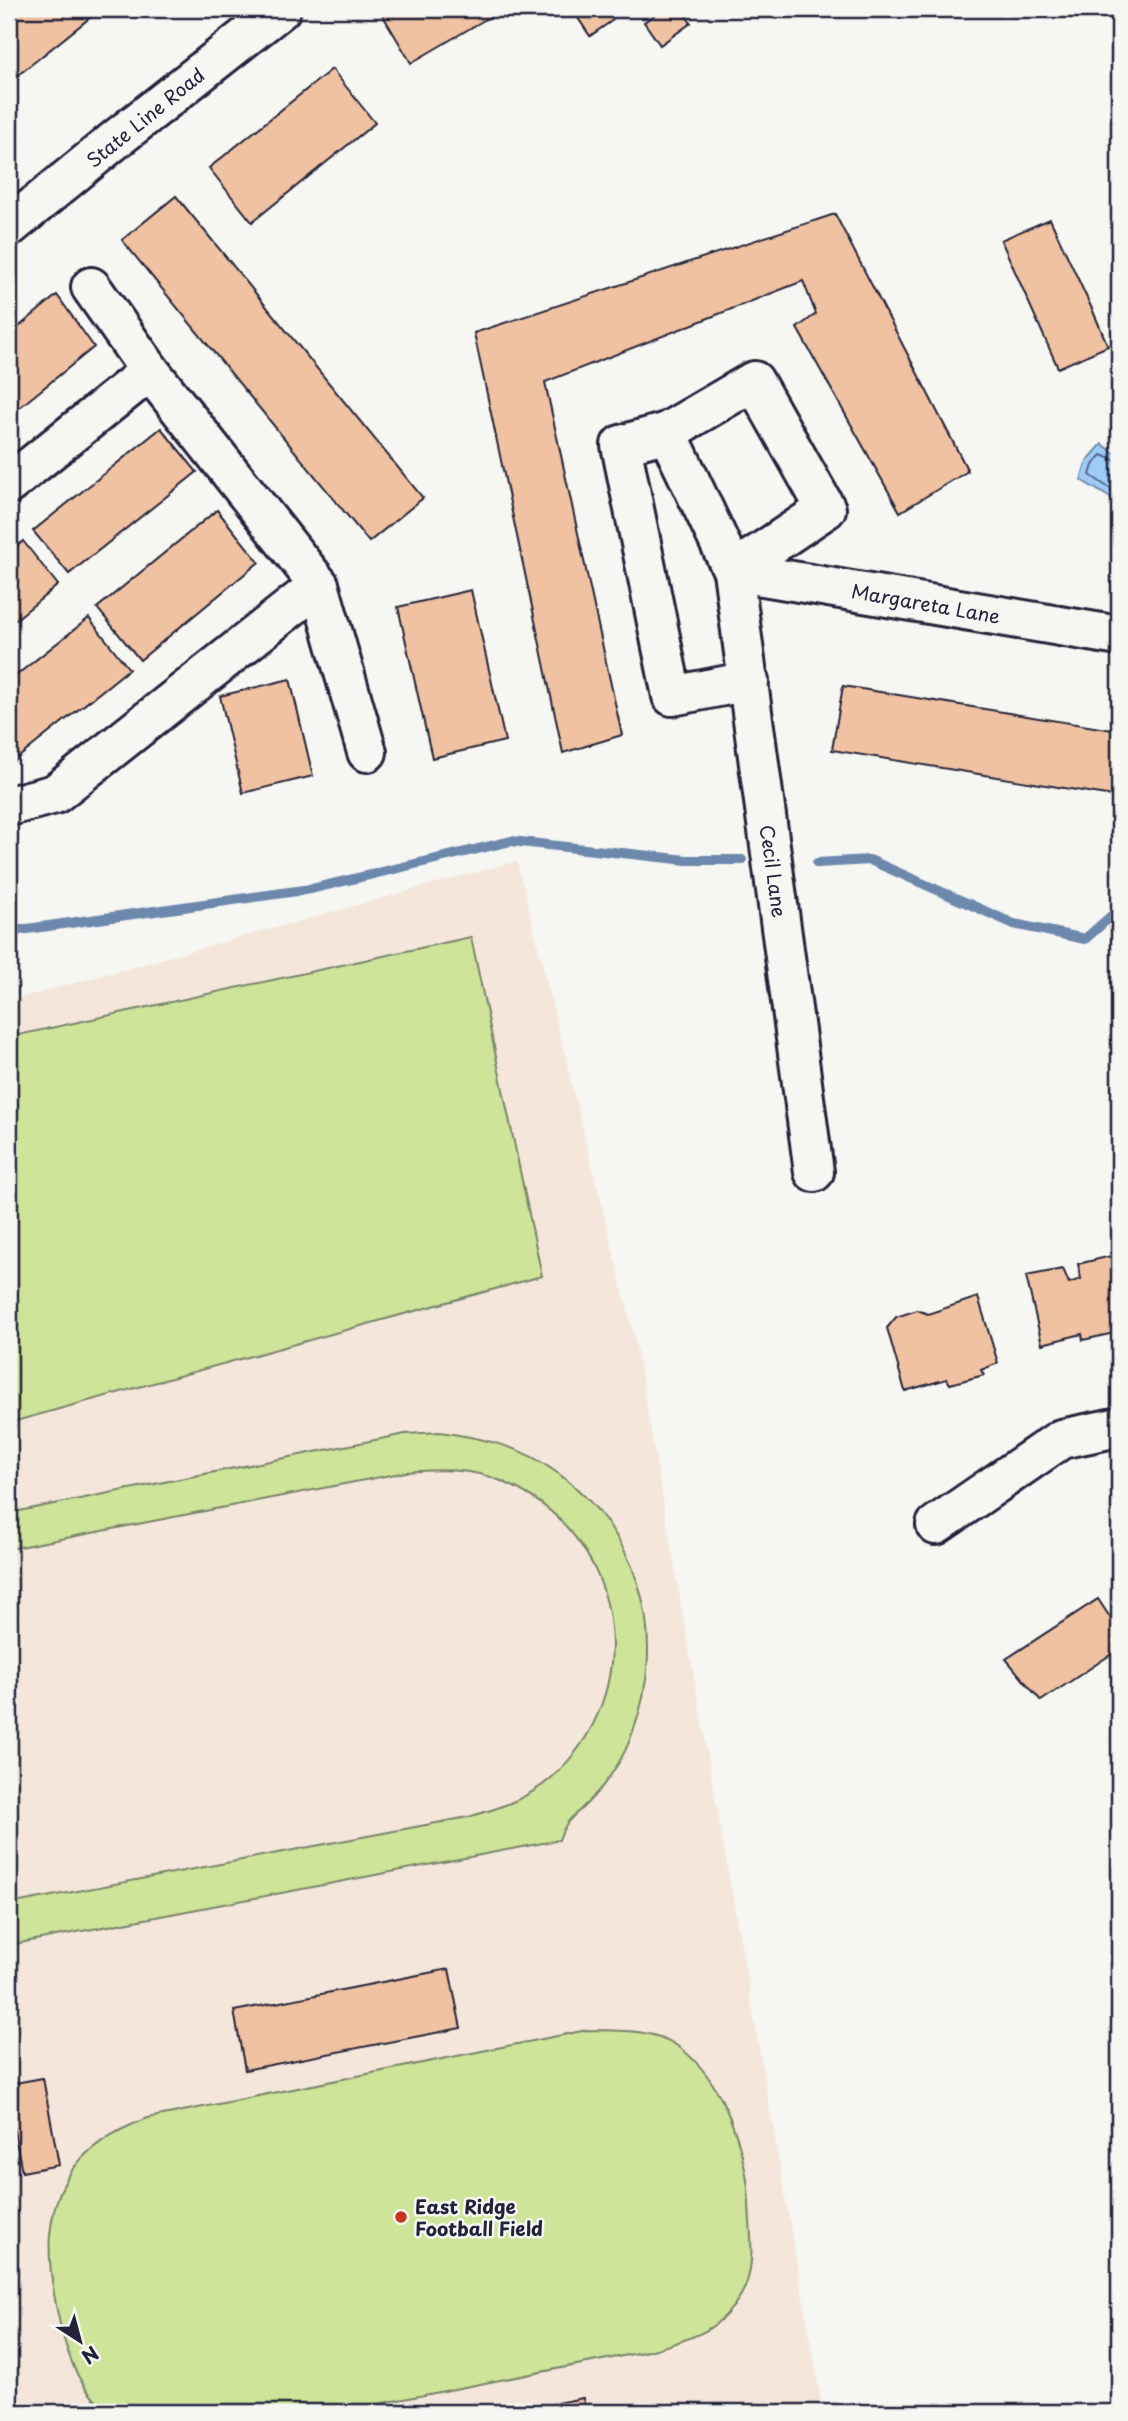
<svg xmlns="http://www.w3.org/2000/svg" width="1128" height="2421" viewBox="0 0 1128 2421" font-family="'Playpen Sans',sans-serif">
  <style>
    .built { fill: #f4e6da }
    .green { fill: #cde499; stroke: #78836a; stroke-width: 2 }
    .water { fill: #9dccf9; stroke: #6c88ad; stroke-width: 2 }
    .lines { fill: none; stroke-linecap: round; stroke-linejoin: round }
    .shore { stroke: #536687; stroke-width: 2 }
    .stream { stroke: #6c88ad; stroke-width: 10 }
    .building { fill: #f1c2a1; stroke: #22223b; stroke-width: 2 }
    .minor-casing { stroke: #22223b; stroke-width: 44 }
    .minor { stroke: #f6f6f2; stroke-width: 38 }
    .poi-dot { fill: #c8321e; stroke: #f6f6f2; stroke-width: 2.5 }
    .labels { text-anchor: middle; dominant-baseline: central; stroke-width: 5; stroke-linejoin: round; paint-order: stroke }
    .street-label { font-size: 19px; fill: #22223b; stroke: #f6f6f2 }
    .poi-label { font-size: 19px; font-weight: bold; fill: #22223b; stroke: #f6f6f2; text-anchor: start }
  </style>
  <rect width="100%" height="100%" fill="#f6f6f2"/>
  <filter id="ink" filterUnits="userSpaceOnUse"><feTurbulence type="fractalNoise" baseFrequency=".0143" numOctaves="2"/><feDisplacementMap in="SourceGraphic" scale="14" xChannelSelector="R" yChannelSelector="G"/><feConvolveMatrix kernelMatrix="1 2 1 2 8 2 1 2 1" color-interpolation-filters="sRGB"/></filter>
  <g filter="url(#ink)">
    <polygon class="built" points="517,861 635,1341 823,2412 9,2412 9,1001"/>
    <g class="green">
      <polygon points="471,937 542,1276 12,1422 9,1409 9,1037"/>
      <path d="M440,1432C475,1437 511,1444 541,1462C638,1521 672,1633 631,1737C623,1759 608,1781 591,1799C576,1816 567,1816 559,1840L9,1945V1904L468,1817C497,1809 527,1799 550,1779C651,1691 624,1532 501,1481C471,1468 438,1469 406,1472L9,1549V1513L405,1434Z"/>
      <path d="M587,2030C616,2031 651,2028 676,2045C717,2073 737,2127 746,2174C749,2189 749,2206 750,2222C752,2245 754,2274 741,2295C719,2332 692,2338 653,2350L338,2412H110C99,2404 88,2394 81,2381C61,2348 47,2272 50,2234C52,2215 57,2195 67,2178C85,2147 116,2130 148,2118Z"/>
      <polygon points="9,2351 19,2412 9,2412"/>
    </g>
    <polygon class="water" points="1102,444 1119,456 1119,503 1081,480 1087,461"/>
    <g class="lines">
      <polyline class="shore" points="1119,462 1102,455 1093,465 1090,475 1119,495"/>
      <g class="stream">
        <polyline points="817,863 870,860 1014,924 1085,939 1119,909"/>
        <polyline points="9,933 20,930 311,889 511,841 687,860 742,860"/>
      </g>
    </g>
    <g class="building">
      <polygon points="9,9 86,9 92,16 12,80 9,75"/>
      <polygon points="379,9 487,9 491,16 411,63"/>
      <polygon points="572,9 606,9 613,20 590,36"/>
      <polygon points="664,9 681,9 691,23 660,45 644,22"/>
      <polygon points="332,69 375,123 252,222 209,168"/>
      <polygon points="176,196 423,498 369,542 122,240"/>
      <polygon points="835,214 968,471 900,512 797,328 816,314 803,281 545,382 622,735 563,753 474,333"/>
      <polygon points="1050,219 1093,311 1108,346 1058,368 1001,240"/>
      <polygon points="57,295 94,347 9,416 9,335"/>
      <polygon points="161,428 197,472 69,574 33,531"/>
      <polygon points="217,510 259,562 140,660 97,608"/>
      <polygon points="23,541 58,585 9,625 9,553"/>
      <polygon points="471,590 505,741 432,758 398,607"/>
      <polygon points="89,618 129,669 9,765 9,681"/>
      <polygon points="290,679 313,776 243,793 220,696"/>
      <polygon points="843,686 1119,731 1119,797 832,750"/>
      <polygon points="1119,1254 1119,1332 1083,1340 1082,1334 1042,1344 1026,1276 1063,1269 1069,1283 1081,1279 1078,1264"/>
      <polygon points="978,1297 998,1363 981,1370 984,1375 950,1384 947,1379 905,1391 887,1328 896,1317 917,1310 928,1314"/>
      <polygon points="1098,1599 1119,1631 1119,1649 1041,1701 1006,1659"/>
      <polygon points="449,1969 461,2028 245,2070 234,2011"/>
      <polygon points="43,2078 59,2165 22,2172 9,2104 9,2084"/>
      <polygon points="583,2398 586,2412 511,2412"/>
    </g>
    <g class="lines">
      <defs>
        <g id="minor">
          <polyline points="9,227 115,140 281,9"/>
          <polyline points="91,287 150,371 319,585 367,752"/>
          <polyline points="667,432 733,571 814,1172"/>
          <polyline points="9,484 150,371"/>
          <polyline points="733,571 826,509 754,381 667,432 621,445 672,696 749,681"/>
          <polyline points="733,571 1119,636"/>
          <polyline points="9,806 55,794 319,585"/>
          <polyline points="936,1525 1061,1439 1119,1427"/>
        </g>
      </defs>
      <use href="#minor" class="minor-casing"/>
      <use href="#minor" class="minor"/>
    </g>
  </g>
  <circle class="poi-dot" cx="401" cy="2217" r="7"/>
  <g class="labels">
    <g class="street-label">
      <text transform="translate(145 117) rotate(-39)">State Line Road</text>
      <text transform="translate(926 603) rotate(10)">Margareta Lane</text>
      <text transform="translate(774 871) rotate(82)">Cecil Lane</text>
    </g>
    <g class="poi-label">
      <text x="415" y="2206">East Ridge<tspan x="415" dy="22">Football Field</tspan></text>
    </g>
  </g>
  <rect width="1128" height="2421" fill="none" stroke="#f6f6f2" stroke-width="35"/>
  <rect x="18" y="18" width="1093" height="2386" fill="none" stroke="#22223b" stroke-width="2.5" filter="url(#ink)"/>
  <g transform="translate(80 2341) rotate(144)" stroke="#f6f6f2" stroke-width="5" paint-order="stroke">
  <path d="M0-5L12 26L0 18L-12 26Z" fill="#22223b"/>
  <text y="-10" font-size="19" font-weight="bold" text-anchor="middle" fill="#22223b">N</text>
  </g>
</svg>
